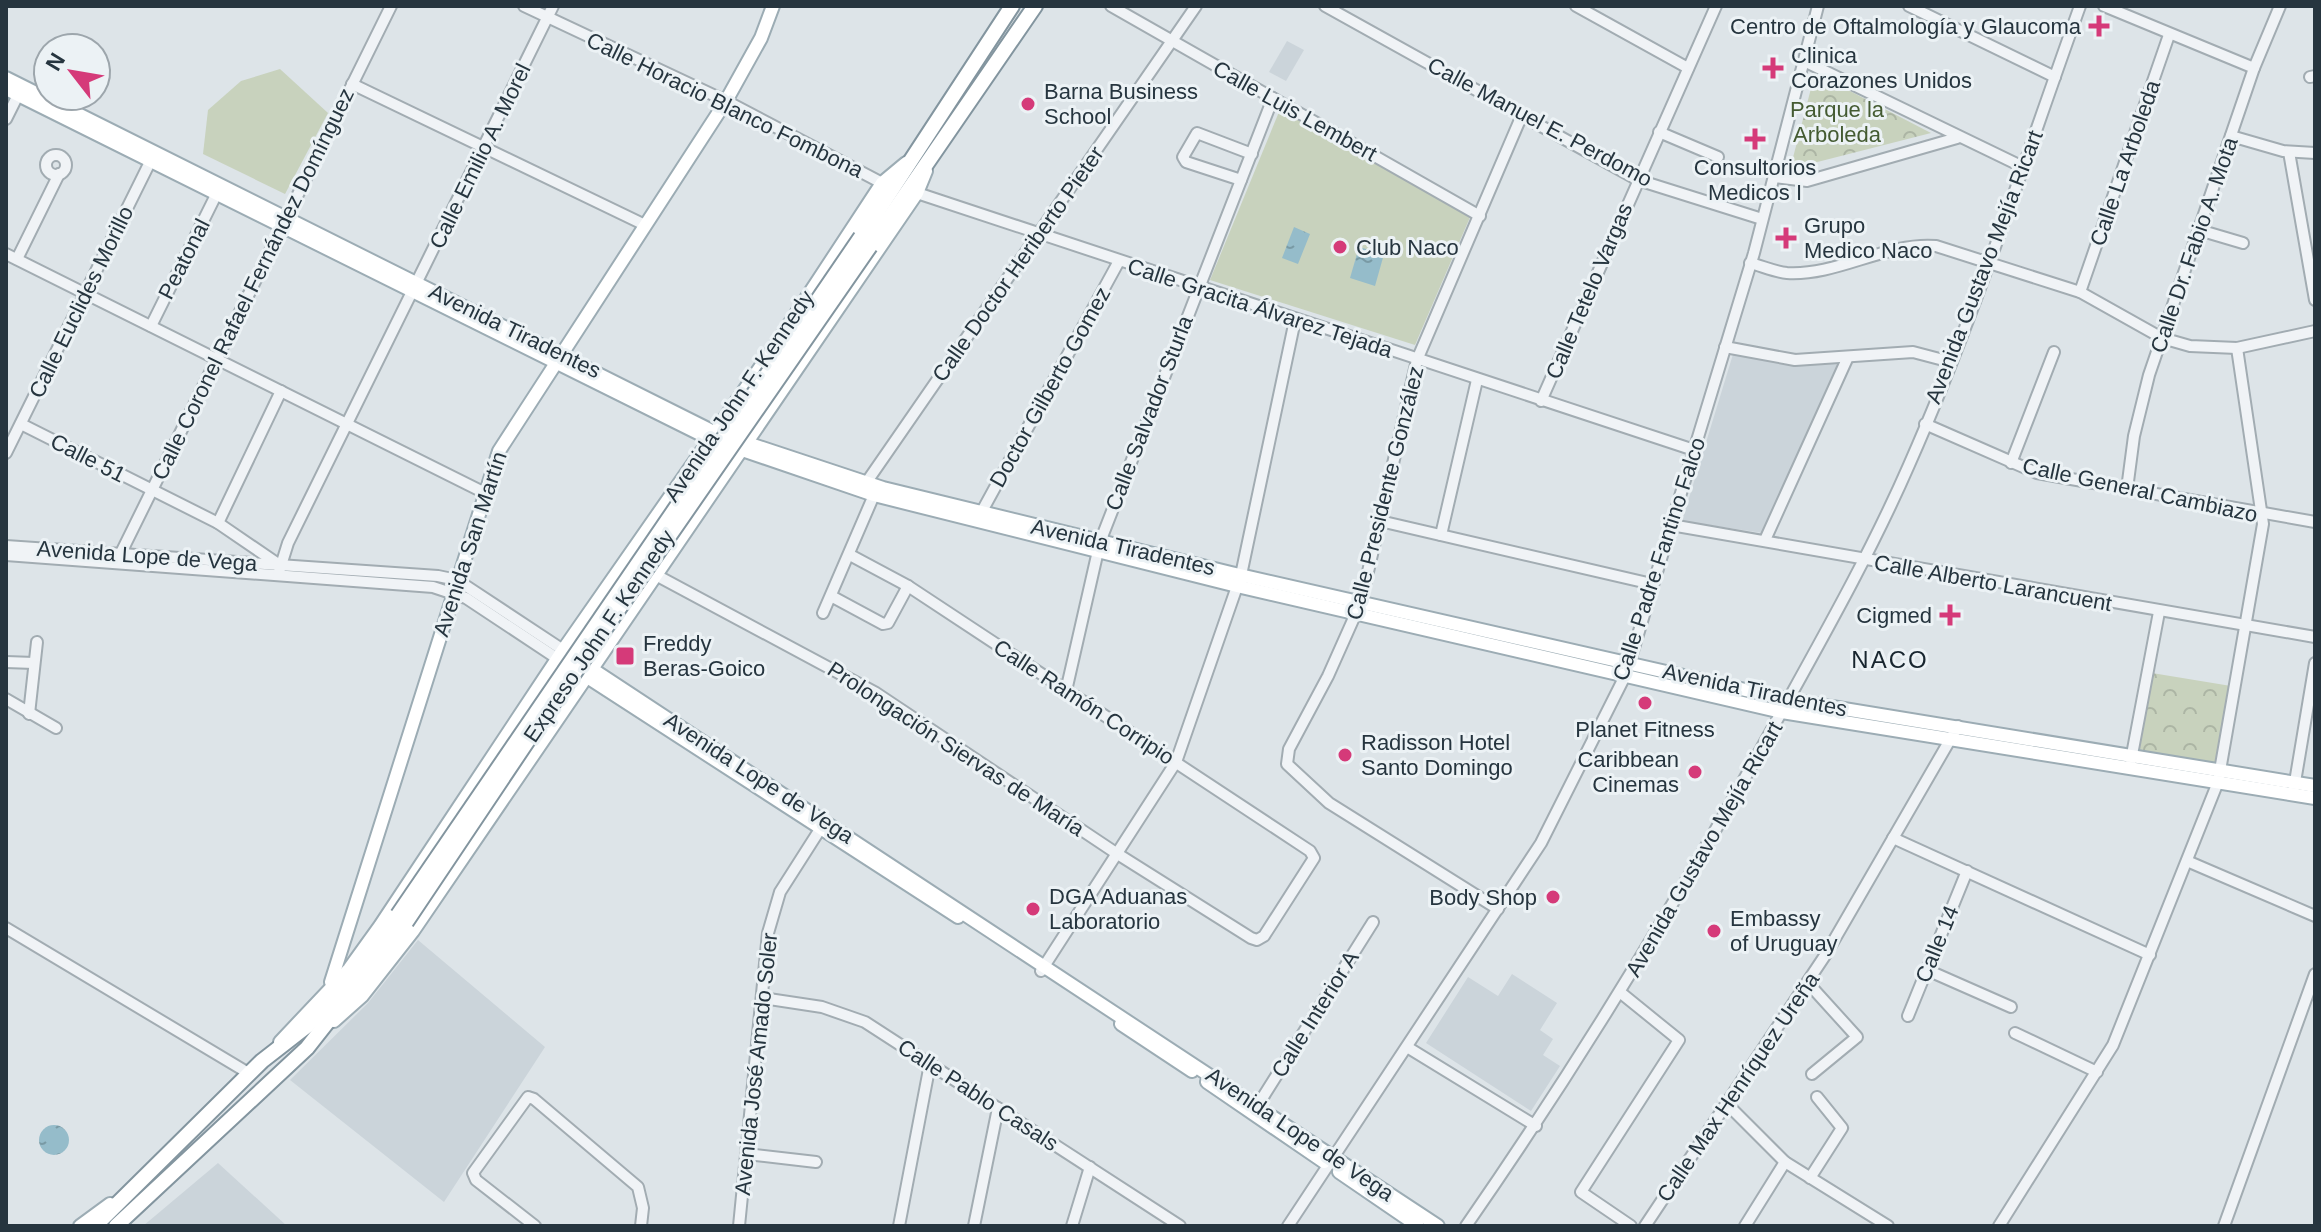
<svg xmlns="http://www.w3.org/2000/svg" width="2321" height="1232" viewBox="0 0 2321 1232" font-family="Helvetica,sans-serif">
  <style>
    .built { fill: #cbd4da }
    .park { fill: url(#park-crowns) }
    .pitch { fill: #c8d2bd }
    .water { fill: url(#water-ripples) }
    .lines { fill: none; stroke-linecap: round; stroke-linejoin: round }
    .minor-casing { stroke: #a2acb2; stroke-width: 14 }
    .major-casing { stroke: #9cacb4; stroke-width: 16 }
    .highway-casing { stroke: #83959f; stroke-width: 18 }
    .minor { stroke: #f0f3f6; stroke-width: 10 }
    .major { stroke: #fff; stroke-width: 12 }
    .highway { stroke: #fff; stroke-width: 14 }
    .highway-bridge-casing { stroke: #83959f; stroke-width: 18; stroke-linecap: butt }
    .highway-bridge { stroke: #fff; stroke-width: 14 }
    .poi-dot { fill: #d53a79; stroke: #ecf2f5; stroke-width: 3 }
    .labels { text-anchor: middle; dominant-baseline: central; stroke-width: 6; stroke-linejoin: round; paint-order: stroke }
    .poi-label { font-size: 22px; fill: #26353f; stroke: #ecf2f5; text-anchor: start }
    .street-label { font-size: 22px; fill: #26353f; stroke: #ecf2f5 }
    .park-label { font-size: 22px; fill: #445b32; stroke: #ecf2f5 }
    .neighbourhood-label { font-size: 24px; letter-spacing: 2px; fill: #18262f; stroke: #ecf2f5 }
  </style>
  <defs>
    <pattern id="park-crowns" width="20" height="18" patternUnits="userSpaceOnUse" patternTransform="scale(2)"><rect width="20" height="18" fill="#c8d2bd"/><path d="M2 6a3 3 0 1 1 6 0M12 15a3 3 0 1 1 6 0" fill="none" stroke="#acb5a4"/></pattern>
    <pattern id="water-ripples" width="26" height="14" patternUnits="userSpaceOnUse" patternTransform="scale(2)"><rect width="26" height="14" fill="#95bcca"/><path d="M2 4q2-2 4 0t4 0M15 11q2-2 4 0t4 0" fill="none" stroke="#799aa5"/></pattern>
  </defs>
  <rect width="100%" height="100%" fill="#dde4e8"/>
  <g class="built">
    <polygon points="1287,41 1304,50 1286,81 1269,72"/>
    <polygon points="1734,351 1794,365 1840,363 1763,533 1682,521"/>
    <polygon points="418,940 545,1047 444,1202 290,1080 368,1003"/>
    <polygon points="1512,974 1557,1003 1540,1030 1553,1039 1543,1055 1560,1066 1531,1111 1426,1043 1468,977 1498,996"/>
    <polygon points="218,1163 287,1226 143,1226"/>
  </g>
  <g class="park">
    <polygon points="1815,73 1931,133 1790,169"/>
    <polygon points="2152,673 2231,686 2217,768 2138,752"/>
  </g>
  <g class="pitch">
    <polygon points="280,69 328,113 285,194 203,154 208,110 241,81"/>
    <polygon points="1281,107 1471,215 1415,345 1210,280"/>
  </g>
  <g class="water">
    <polygon points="1294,227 1310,234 1298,264 1282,258"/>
    <polygon points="1359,247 1384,254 1375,286 1350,278"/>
    <circle cx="54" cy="1140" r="15"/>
  </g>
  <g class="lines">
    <defs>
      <g id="minor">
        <polyline points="524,6 726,101 882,183"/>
        <polyline points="1111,6 1480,216"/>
        <polyline points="1325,6 1638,180 1762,219"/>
        <polyline points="1576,6 1688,68"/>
        <polyline points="1909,6 2055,77"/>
        <polyline points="2104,6 2254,68"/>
        <polyline points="1804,61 2023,167"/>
        <polyline points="2310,77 2315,76"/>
        <polyline points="352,84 645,225"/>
        <polyline points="6,119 20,91"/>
        <polyline points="1659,132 1718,157"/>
        <polyline points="2231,136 2283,151 2315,153"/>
        <polyline points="2289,152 2315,300"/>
        <circle cx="56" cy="165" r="10"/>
        <polyline points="1775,177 1807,181 1957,138"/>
        <polyline points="1241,180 1186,162 1183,157 1197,133 1252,154"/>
        <polyline points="917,193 1694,450"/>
        <polyline points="2199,230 2243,243"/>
        <polyline points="6,254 485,493"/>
        <polyline points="17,259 59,174"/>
        <path d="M1750,263C1762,266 1775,272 1787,273C1838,276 1885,242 1936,246L2080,292L2162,338L2190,346L2237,348L2315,331"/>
        <polyline points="2080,292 2169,35"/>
        <polyline points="151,326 217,193"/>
        <polyline points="1725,347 1795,360 1913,352 1951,362"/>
        <polyline points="1541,401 1716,6"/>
        <polyline points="21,424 218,523 278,564"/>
        <polyline points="1925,424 2037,473 2315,522"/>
        <polyline points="6,453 154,154"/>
        <polyline points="2011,463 2054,352"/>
        <polyline points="866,483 1196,6"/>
        <polyline points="2127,489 2134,436 2149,375 2254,68 2280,6"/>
        <polyline points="981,513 1119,261"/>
        <polyline points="1380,521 1652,584"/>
        <polyline points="218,523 281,391"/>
        <polyline points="1671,525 2315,637"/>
        <polyline points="1441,535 1477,380"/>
        <polyline points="1765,540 1847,359"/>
        <polyline points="6,546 438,576 457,580 563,650"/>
        <polyline points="6,555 433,587 466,598 558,659"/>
        <polyline points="116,563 391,6"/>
        <polyline points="654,574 876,693 1116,853 1251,938 1257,940 1264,936 1314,858 1310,851 908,586 850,555"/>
        <polyline points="278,575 288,543 553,6"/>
        <polyline points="831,596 883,624 888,623 908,586"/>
        <polyline points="823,613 874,495"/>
        <polyline points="6,662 34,663"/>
        <polyline points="1066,691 1100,542 1273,98"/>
        <polyline points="6,699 56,728"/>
        <polyline points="29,714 37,642"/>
        <polyline points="2131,760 2159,612"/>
        <polyline points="2294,788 2315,663"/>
        <polyline points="1893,838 2150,955"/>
        <polyline points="2187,861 2315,916"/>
        <polyline points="1498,909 1329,803 1287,764 1289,749 1328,676 1361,602 1417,360 1522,115"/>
        <polyline points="6,928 250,1074"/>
        <polyline points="1927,970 2011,1007"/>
        <polyline points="1041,971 1176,762 1241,575 1295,320"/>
        <polyline points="1808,983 1857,1037 1812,1074"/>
        <polyline points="1621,993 1679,1040 1581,1192 1631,1226"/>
        <polyline points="762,998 822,1007 865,1022 1180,1226"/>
        <polyline points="1908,1016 1967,871"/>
        <polyline points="2015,1033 2097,1072"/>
        <polyline points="1407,1047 1536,1126"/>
        <polyline points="1258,1105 1373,922"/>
        <polyline points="1728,1105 1785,1162 1888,1226"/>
        <polyline points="747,1154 816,1162"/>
        <polyline points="1810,1178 1842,1128 1817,1097"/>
        <polyline points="535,1226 476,1180 473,1173 528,1097 534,1099 638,1187 643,1208 641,1226"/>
        <polyline points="739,1226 768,933 780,892 824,823"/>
        <polyline points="899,1226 930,1064"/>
        <polyline points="974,1226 998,1108"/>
        <polyline points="1072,1226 1090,1167"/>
        <polyline points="1288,1226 1541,843 1626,674 1754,253 1818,6"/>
        <path d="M1466,1226C1575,1069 1674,907 1766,740C1816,649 1868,559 1909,465C1975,316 2025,159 2080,6"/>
        <polyline points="1645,1226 1826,954 1958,726"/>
        <polyline points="1745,1226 1785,1162"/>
        <polyline points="1999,1226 2113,1045 2218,782 2263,524 2237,348"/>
        <polyline points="2224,1226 2315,974"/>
      </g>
      <g id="major">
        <polyline points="6,78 714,432 883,488 1231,573 1789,700 2315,786"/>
        <polyline points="6,89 710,439 874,495 1237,586 1782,712 2315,798"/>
        <polyline points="586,665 1438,1226"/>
        <polyline points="581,673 958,917"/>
        <polyline points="331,982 499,451 726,101 761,38 773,6"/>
        <polyline points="334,1021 362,996 413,931 917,193 926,171"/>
        <polyline points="1121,1024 1192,1071"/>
        <polyline points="280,1042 349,969 380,926 563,650 773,349 882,183 906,163"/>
        <polyline points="1207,1082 1324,1162"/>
        <polyline points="1339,1172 1418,1226"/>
        <polyline points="80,1226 110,1204"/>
      </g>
      <g id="highway">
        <polyline points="861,237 1012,6"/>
        <polyline points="870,246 1035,6"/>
        <polyline points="95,1226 262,1061 307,1026 357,972 398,915"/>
        <polyline points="116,1226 307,1048 406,922"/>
      </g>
    </defs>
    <use href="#minor" class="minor-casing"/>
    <use href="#major" class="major-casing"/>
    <use href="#highway" class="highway-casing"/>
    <use href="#minor" class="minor"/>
    <use href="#major" class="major"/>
    <use href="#highway" class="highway"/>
    <defs>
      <g id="highway-bridge">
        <polyline points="398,915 861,237"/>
        <polyline points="406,922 534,731 870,246"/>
      </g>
    </defs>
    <use href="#highway-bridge" class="highway-bridge-casing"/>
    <use href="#highway-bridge" class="highway-bridge"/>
  </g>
  <g class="poi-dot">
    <path d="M2095 14h8v8h8v8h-8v8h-8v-8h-8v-8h8z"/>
    <path d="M1769 56h8v8h8v8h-8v8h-8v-8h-8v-8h8z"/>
    <circle cx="1028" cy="104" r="8"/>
    <path d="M1751 127h8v8h8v8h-8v8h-8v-8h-8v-8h8z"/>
    <path d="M1782 226h8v8h8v8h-8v8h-8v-8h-8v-8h8z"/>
    <circle cx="1340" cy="247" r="8"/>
    <path d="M1946 603h8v8h8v8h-8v8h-8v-8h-8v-8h8z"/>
    <rect x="615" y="646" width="20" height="20" rx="4"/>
    <circle cx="1645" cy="703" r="8"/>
    <circle cx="1345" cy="755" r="8"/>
    <circle cx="1695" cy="772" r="8"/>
    <circle cx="1553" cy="897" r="8"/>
    <circle cx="1033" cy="909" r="8"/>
    <circle cx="1714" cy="931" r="8"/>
  </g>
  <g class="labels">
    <g class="poi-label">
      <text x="2081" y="26" text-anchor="end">Centro de Oftalmología y Glaucoma</text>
      <text x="1791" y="55">Clinica<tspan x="1791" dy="25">Corazones Unidos</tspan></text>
      <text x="1044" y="91">Barna Business<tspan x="1044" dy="25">School</tspan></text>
      <text x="1755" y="167" text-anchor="middle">Consultorios<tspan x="1755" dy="25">Medicos I</tspan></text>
      <text x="1804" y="225">Grupo<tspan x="1804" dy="25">Medico Naco</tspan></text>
      <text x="1356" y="247">Club Naco</text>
      <text x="1932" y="615" text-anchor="end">Cigmed</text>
      <text x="643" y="643">Freddy<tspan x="643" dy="25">Beras-Goico</tspan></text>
      <text x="1645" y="729" text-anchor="middle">Planet Fitness</text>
      <text x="1361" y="742">Radisson Hotel<tspan x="1361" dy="25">Santo Domingo</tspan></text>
      <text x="1679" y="759" text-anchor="end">Caribbean<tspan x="1679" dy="25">Cinemas</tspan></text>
      <text x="1049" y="896">DGA Aduanas<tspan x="1049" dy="25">Laboratorio</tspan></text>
      <text x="1537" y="897" text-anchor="end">Body Shop</text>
      <text x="1730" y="918">Embassy<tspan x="1730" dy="25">of Uruguay</tspan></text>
    </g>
    <g class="street-label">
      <text transform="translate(725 105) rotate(26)">Calle Horacio Blanco Fombona</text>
      <text transform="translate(1295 111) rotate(29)">Calle Luis Lembert</text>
      <text transform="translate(1540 122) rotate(28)">Calle Manuel E. Perdomo</text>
      <text transform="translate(480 156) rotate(-64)">Calle Emilio A. Morel</text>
      <text transform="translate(2125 163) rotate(-71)">Calle La Arboleda</text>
      <text transform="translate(2194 245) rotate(-71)">Calle Dr. Fabio A. Mota</text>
      <text transform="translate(184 259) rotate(-63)">Peatonal</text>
      <text transform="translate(1018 264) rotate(-55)">Calle Doctor Heriberto Pieter</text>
      <text transform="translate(1984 267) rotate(-69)">Avenida Gustavo Mejía Ricart</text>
      <text transform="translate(253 284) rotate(-64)">Calle Coronel Rafael Fernández Domínguez</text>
      <text transform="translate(1589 291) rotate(-67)">Calle Tetelo Vargas</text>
      <text transform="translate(81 302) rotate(-64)">Calle Euclides Morillo</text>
      <text transform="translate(1260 308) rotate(18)">Calle Gracita Álvarez Tejada</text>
      <text transform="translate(515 331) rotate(26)">Avenida Tiradentes</text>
      <text transform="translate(1050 387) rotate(-61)">Doctor Gilberto Gomez</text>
      <text transform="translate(739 396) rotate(-56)">Avenida John F. Kennedy</text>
      <text transform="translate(1149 413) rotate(-69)">Calle Salvador Sturla</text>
      <text transform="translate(88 458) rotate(27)">Calle 51</text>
      <text transform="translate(2140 490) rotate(12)">Calle General Cambiazo</text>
      <text transform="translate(1385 493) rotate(-76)">Calle Presidente González</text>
      <text transform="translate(470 544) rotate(-72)">Avenida San Martín</text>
      <text transform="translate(1123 547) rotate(13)">Avenida Tiradentes</text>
      <text transform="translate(147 556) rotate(4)">Avenida Lope de Vega</text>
      <text transform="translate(1659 559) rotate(-72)">Calle Padre Fantino Falco</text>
      <text transform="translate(1993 583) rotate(10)">Calle Alberto Larancuent</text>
      <text transform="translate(599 636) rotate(-56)">Expreso John F. Kennedy</text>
      <text transform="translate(1755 690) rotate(12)">Avenida Tiradentes</text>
      <text transform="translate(1084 702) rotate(33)">Calle Ramón Corripio</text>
      <text transform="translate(956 749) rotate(33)">Prolongación Siervas de María</text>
      <text transform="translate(759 778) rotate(33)">Avenida Lope de Vega</text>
      <text transform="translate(1704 849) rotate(-60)">Avenida Gustavo Mejía Ricart</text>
      <text transform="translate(1937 944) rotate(-68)">Calle 14</text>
      <text transform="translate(1315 1014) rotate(-58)">Calle Interior A</text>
      <text transform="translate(756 1064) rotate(-84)">Avenida José Amado Soler</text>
      <text transform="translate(1738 1087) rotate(-56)">Calle Max Henríquez Ureña</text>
      <text transform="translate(978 1095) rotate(33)">Calle Pablo Casals</text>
      <text transform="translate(1300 1134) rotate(34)">Avenida Lope de Vega</text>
    </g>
    <g class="park-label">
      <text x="1837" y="109">Parque la<tspan x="1837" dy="25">Arboleda</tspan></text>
    </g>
    <g class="neighbourhood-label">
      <text x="1890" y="659">NACO</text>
    </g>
  </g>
  <rect width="2321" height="1232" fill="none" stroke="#26353f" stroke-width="16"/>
  <g transform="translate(72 72) rotate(301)"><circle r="38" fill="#ecf2f5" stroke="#9da6ac" stroke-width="2"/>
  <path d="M0-6L14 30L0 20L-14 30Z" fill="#d53a79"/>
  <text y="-12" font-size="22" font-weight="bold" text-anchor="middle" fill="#26353f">N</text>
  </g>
</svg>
